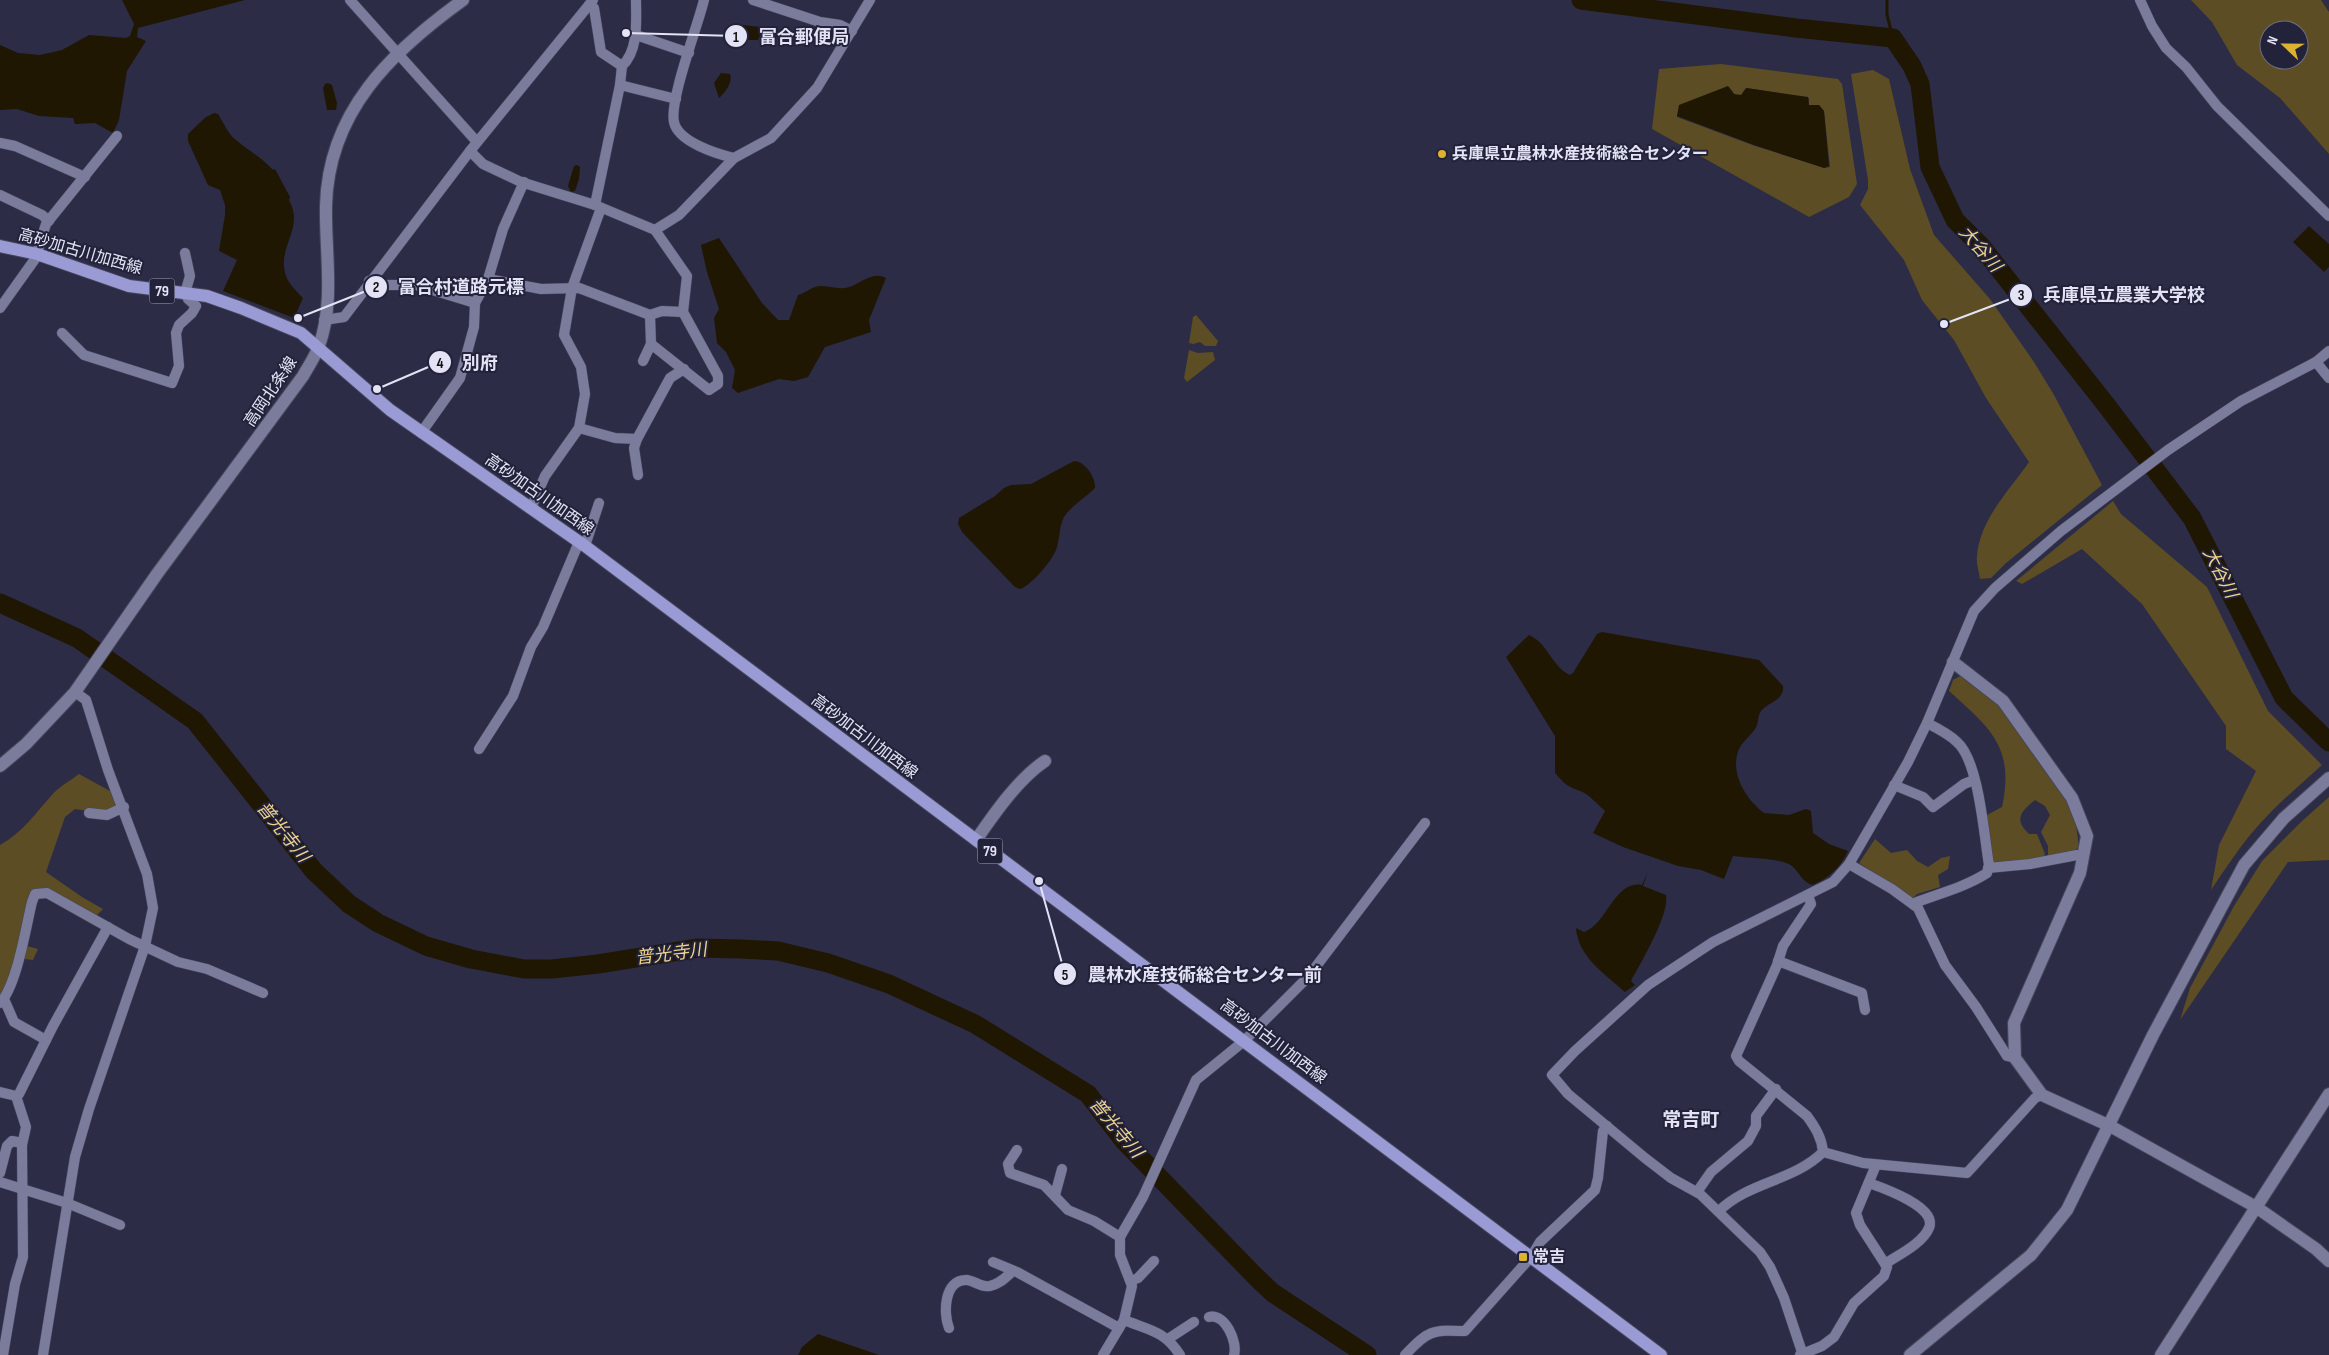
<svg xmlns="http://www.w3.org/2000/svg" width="2329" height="1355" viewBox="0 0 2329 1355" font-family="'Sofia Sans Condensed','Noto Sans JP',sans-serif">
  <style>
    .green { fill: #5c4d25; fill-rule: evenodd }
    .water { fill: #1f1702 }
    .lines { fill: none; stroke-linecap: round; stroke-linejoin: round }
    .stream { stroke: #1f1702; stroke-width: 3 }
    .river { stroke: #1f1702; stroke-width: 19 }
    .minor-casing { stroke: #46465c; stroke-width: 11 }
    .tertiary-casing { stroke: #46465c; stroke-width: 14 }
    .secondary-casing { stroke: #46465c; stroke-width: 14 }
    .primary-casing { stroke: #46465c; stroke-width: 14 }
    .minor { stroke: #7b7c9b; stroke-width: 10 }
    .tertiary { stroke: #7b7c9b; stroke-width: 12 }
    .secondary { stroke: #7b7c9b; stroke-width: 12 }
    .primary { stroke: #9a9bd5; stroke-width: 12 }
    .poi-dot { fill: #dcb233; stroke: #22223b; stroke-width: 2 }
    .labels { text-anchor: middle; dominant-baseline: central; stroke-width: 4; stroke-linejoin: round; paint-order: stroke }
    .shield { fill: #22223b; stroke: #a9a9bd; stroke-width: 1 }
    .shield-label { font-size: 15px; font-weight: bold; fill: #e3e3f5 }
    .poi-label { font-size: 16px; font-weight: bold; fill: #e3e3f5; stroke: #22223b; text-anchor: start }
    .street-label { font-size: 16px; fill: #e3e3f5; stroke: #22223b }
    .water-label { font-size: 18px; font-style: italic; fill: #ecd28c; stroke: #22223b }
    .quarter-label { font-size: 19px; font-weight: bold; fill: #e3e3f5; stroke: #22223b }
    .leader { fill: none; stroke: #e3e3f5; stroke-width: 2 }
    .callout-dot { fill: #e3e3f5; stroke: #22223b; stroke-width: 2 }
    .mark-label { font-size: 15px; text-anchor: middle; font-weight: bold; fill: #111 }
    .callout-label { font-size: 18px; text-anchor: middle; font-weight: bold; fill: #e3e3f5; stroke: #22223b; stroke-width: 4; stroke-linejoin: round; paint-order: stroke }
  </style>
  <rect width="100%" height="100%" fill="#2c2c46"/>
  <g class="green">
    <path d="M2191,0H2321L2329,12V154L2280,98L2237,65L2212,22ZM2269,30H2299V60H2269Z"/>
    <path d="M1721,64L1838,79L1842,84L1857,184L1849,197L1809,217L1652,129L1659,69ZM1729,87L1735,95H1742L1747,88L1809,98V106H1820L1824,112L1830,167L1825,168L1755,146L1677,117V115Z"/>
    <path d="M1873,70L1889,79L1910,169L1934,235L1990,299L2034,362L2054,395L2102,485L2006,563L1991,578L1980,579C1979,572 1976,563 1977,556C1980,519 2009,491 2029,462L1986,398L1954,340L1922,300L1904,260L1860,205L1868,189V180L1851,74Z"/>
    <polygon points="1196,315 1218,341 1216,346 1205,346 1200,342 1193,344 1189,343 1193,317"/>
    <polygon points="1189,350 1198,353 1213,352 1215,360 1187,382 1184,378"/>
    <path d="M2113,501L2121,514L2207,587L2268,711L2322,765C2300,785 2277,804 2257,827C2240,846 2226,868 2211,890L2219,845L2256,771L2226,749V726L2142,604L2082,549L2022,584L2016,581Z"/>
    <path d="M1962,675L1999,704L2069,805L2076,825L2079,847L2071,854L2048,856V846L2041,832L2050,815L2045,806L2035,800C2020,812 2014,820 2029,834H2037L2045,854L2042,859L1992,866L1985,816L2002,807C2015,747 1990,728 1949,691L1953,680Z"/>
    <path d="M79,774L110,791L117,805L107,814L75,809L65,817L46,872L82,897L103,909L96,916L34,892L20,944L38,949L33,960L16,958L0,1000V845C22,833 35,814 51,796C58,787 70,781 79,774Z"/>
    <polygon points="2329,797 2329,860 2288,862 2180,1020 2190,988 2234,906 2262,861 2302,821"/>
    <polygon points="1875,839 1891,853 1907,850 1917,861 1928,867 1941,858 1950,856 1948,869 1938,875 1940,887 1917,894 1913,898 1859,863"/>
  </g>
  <g class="water">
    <polygon points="122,0 245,0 138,28 137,37 146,41 127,71 119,120 113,133 95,123 75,124 73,118 39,116 17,109 0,110 0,45 18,53 40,55 62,50 89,35 126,38 130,36 134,24"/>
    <polygon points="743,25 760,27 762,30 758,40 748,40 741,36"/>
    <path d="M721,73L730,74C733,82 725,93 719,98L714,83Z"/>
    <polygon points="328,83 332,85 337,103 336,110 327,110 323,88 325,84"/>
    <polygon points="1728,86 1734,94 1741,95 1746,88 1808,97 1809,105 1819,105 1824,111 1829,166 1824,168 1754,145 1677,116 1679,105"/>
    <path d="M214,113L218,114C224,123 227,133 236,140C249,151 260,156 273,170L275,169L290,197L289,200C305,229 276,247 286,276C289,284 297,292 303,298L294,318L223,291L237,260L219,251L225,215V205L220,190L208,185L188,141V134L191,131L206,117Z"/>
    <polygon points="577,165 580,167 579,179 575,191 571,192 568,186 574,166"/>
    <polygon points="2309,226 2329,244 2329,267 2324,272 2293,242"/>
    <path d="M719,238L762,303L778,320H789L798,295C806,293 813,286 820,286C828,286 837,289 845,288C859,286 871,270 886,278L869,320L871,332L825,347L808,377L794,381L779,379L738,393L732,388L735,370L726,352L717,343L714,318L719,309L707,272L701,245Z"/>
    <path d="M1074,461C1085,461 1096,478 1095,488C1085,498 1072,505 1064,517C1059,527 1060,537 1057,547C1054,559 1031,586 1020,589L1015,587L962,532L958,524L959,518L995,496L1004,488L1011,485L1031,484Z"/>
    <path d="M1602,632L1759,660L1783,686C1785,700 1768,702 1761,711C1757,716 1759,724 1755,729C1749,738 1739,744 1737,755C1732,777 1747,800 1764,813L1789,815L1806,809L1811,811L1813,833L1829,844L1848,851C1841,867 1828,879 1812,885C1801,881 1800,873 1792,866C1782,858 1747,858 1733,856L1724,879L1701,870L1678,866L1623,847L1593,833L1605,811C1598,805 1589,794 1580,791C1565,785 1566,785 1555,773V736L1506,657L1529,635C1548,643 1551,666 1570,675L1573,673L1597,634Z"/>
    <path d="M1648,872L1643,886L1666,895C1670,914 1641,962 1631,981L1635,985L1625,992C1605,974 1578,957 1576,928L1584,932C1607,925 1614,880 1642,885Z"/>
    <polygon points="818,1334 879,1355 798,1355 802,1347"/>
  </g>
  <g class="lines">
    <polyline class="stream" points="1887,0 1887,15 1893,38"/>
    <g class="river">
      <polyline points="1581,0 1796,28 1893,38 1912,66 1920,84 1930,167 1955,220 1981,246 2107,406 2192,518 2284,698 2329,742"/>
      <polyline points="0,603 77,638 195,721 314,871 349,904 378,923 426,946 471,959 524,969 552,969 598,964 698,948 741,949 778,951 828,963 889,984 975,1024 1088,1094 1124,1141 1256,1277 1273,1293 1367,1355"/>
    </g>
    <defs>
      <g id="minor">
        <polyline points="350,0 477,142"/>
        <path d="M704,0C698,25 669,101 674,122C678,142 717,154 734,158"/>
        <polyline points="753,0 820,22 840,25 852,31"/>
        <polyline points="2140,0 2152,26 2166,48 2186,67 2217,106 2329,216"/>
        <polyline points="589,5 594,8 601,52 622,66 620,85 595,205"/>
        <polyline points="636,35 689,53"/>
        <path d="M622,66C639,50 636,21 636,0"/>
        <polyline points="620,85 676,99"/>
        <polyline points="0,143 15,146 85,177"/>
        <polyline points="470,151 483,164 521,182 595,205 655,230 687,276 683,312 718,376 718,384 709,390 651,344 650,315"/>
        <polyline points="0,195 42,215 49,221"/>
        <polyline points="655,230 679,215 734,158 771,138 817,88 870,0"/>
        <polyline points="488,279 541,289 579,288 650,315 662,311 683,312"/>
        <polyline points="369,281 375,285 416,285 475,303"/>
        <polyline points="0,308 35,259 46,224 117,136"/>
        <polyline points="324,320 344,317 470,151 593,0"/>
        <polyline points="62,333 84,355 172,383 179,366 176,333 179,325 192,313 196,306 188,299 185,293 190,276 185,253"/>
        <polyline points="643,361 651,344"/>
        <polyline points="2316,362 2329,378"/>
        <polyline points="579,428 615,438 637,439"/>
        <polyline points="421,433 460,378 474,327 475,303 488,279 503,229 524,182"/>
        <polyline points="638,475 634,448 637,439 670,378 684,369"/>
        <polyline points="531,508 545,476 579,428 585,394 581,367 564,335 572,288 601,208"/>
        <polyline points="585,546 599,503"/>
        <polyline points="479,749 513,696 531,647 543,627 579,542"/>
        <polyline points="1894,785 1923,797 1933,807 1964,784 1974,780"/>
        <polyline points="89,813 107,815 124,807"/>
        <polyline points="1849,864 1892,889 1918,908 1945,965 1976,1007 2007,1056 2015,1058"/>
        <polyline points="1988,868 2030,864 2077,855 2083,857"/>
        <path d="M1914,905L1917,902C1941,893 1965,887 1987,873L1989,865C1984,836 1979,761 1957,742C1949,734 1937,728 1927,723"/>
        <polyline points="1778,961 1862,993 1865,1010"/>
        <polyline points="4,999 14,1022 46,1040"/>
        <path d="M0,1003C17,986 26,926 32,902L35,894L47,893L129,939L178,962L207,969L263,993"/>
        <polyline points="0,1092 16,1096 19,1094 53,1026 108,927"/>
        <polyline points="1017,1150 1008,1164 1010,1173 1044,1185 1068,1210 1094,1221 1120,1237"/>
        <polyline points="1823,1152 1863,1163 1967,1173 2035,1098 2042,1095"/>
        <polyline points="0,1173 7,1146 12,1141 22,1143"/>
        <polyline points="0,1182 67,1203 120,1225"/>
        <path d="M1869,1183C1883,1188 1938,1207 1929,1228C1922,1244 1898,1255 1885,1264"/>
        <polyline points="1697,1192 1711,1172 1748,1141 1756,1126 1756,1116 1776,1089"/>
        <polyline points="1055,1195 1062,1169"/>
        <path d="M1719,1211C1748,1182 1794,1181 1823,1152C1822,1138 1815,1127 1807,1116L1739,1061L1736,1056L1777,965L1783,946L1811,904L1808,895"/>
        <polyline points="993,1262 1017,1272 1119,1328"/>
        <polyline points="1131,1281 1138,1278 1154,1261"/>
        <path d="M1209,1317C1225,1313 1238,1342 1234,1355"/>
        <path d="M1124,1320C1149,1330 1165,1331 1180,1355"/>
        <path d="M949,1328C943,1313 944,1279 967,1280C975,1281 982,1288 990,1286C1000,1284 1006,1277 1013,1271"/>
        <polyline points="1168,1339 1194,1322"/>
        <polyline points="3,1355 15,1284 23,1257 22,1145 26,1127 16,1096"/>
        <polyline points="43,1355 75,1157 89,1109 145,946 153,908 147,874 108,770 86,700 75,692"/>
        <polyline points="1103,1355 1124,1320 1132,1286 1120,1255 1120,1237 1143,1197 1196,1080 1244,1041 1308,977 1425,823"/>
        <path d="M1405,1355C1429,1330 1431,1330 1465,1331L1531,1257L1540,1242L1595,1190L1598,1178L1603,1131L1607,1126"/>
        <polyline points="1800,1355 1822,1346 1834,1337 1854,1303 1884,1276 1887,1267 1860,1225 1856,1213 1876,1165"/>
        <polyline points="1803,1355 1784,1298 1770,1267 1760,1252 1700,1194 1671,1178 1645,1158 1568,1094 1552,1075 1575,1051 1648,985 1713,942 1833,882 1849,864 1908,762 1927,723 1974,611 1995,588 2061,531 2168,450 2241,401 2316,362 2329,351"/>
      </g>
      <g id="tertiary">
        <polyline points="1953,662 2003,701 2072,798 2087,836 2080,873 2014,1023 2015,1058 2042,1095 2110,1126 2256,1207 2316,1249 2329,1261"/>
        <path d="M976,840C994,814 1018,779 1045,761"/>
        <polyline points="1910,1355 2031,1255 2067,1210 2153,1035 2244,865 2284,818 2329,778"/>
        <polyline points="2161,1355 2329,1094"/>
      </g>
      <path id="secondary" d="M0,766L26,744L75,692L157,574L303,376C308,367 315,357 319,346C335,302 325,252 326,206C328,112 391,52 463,0"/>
      <polyline id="primary" points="0,246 37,254 129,286 207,296 241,308 301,333 390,410 585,546 1661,1355"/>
    </defs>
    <use href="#minor" class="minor-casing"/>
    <use href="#tertiary" class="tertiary-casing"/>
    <use href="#secondary" class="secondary-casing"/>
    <use href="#primary" class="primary-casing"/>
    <use href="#minor" class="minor"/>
    <use href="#tertiary" class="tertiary"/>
    <use href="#secondary" class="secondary"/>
    <use href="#primary" class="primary"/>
  </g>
  <g class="poi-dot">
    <circle cx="1442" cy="154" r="5"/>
    <rect x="1518" y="1252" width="10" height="10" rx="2.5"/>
  </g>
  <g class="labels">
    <g class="shield">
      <rect x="149.5" y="278.5" width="25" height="25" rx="4"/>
      <rect x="977.5" y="838.5" width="25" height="25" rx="4"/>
    </g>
    <g class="shield-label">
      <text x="162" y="291">79</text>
      <text x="990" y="851">79</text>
    </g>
    <g class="poi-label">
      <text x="1452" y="154">兵庫県立農林水産技術総合センター</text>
      <text x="1533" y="1257">常吉</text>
    </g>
    <g class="street-label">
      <text transform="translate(80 252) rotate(16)">高砂加古川加西線</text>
      <text transform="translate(271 392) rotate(-56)">高岡北条線</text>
      <text transform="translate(539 495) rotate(35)">高砂加古川加西線</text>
      <text transform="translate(864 737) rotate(37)">高砂加古川加西線</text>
      <text transform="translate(1273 1042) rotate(37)">高砂加古川加西線</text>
    </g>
    <g class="water-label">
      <text transform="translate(1980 249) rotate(49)">大谷川</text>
      <text transform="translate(2220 573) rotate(63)">大谷川</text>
      <text transform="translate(283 832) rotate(51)">普光寺川</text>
      <text transform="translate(671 954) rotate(-7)">普光寺川</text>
      <text transform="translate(1116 1128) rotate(50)">普光寺川</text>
    </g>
    <g class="quarter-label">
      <text x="1691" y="1120">常吉町</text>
    </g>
  </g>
  <path class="leader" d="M626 33L736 36M298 318L376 287M1944 324L2021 295M377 389L440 362M1039 881L1065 974"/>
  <g class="callout-dot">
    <circle cx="626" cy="33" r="5"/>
    <circle cx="298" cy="318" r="5"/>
    <circle cx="1944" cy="324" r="5"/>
    <circle cx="377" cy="389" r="5"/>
    <circle cx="1039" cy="881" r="5"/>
    <circle cx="736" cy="36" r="12"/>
    <circle cx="376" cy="287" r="12"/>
    <circle cx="2021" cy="295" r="12"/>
    <circle cx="440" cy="362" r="12"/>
    <circle cx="1065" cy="974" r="12"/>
  </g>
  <g class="mark-label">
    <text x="736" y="42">1</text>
    <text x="376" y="292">2</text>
    <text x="2021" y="300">3</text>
    <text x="440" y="368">4</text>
    <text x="1065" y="980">5</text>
  </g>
  <g class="callout-label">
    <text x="804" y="43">富合郵便局</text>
    <text x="461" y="293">富合村道路元標</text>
    <text x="2124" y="301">兵庫県立農業大学校</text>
    <text x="480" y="369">別府</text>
    <text x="1205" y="981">農林水産技術総合センター前</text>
  </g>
  <g transform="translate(2284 45) rotate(292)"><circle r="24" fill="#22223b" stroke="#6f6f85"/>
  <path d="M0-4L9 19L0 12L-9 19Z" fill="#dcb233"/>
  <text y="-8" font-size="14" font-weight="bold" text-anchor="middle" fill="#e3e3f5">N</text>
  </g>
</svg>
